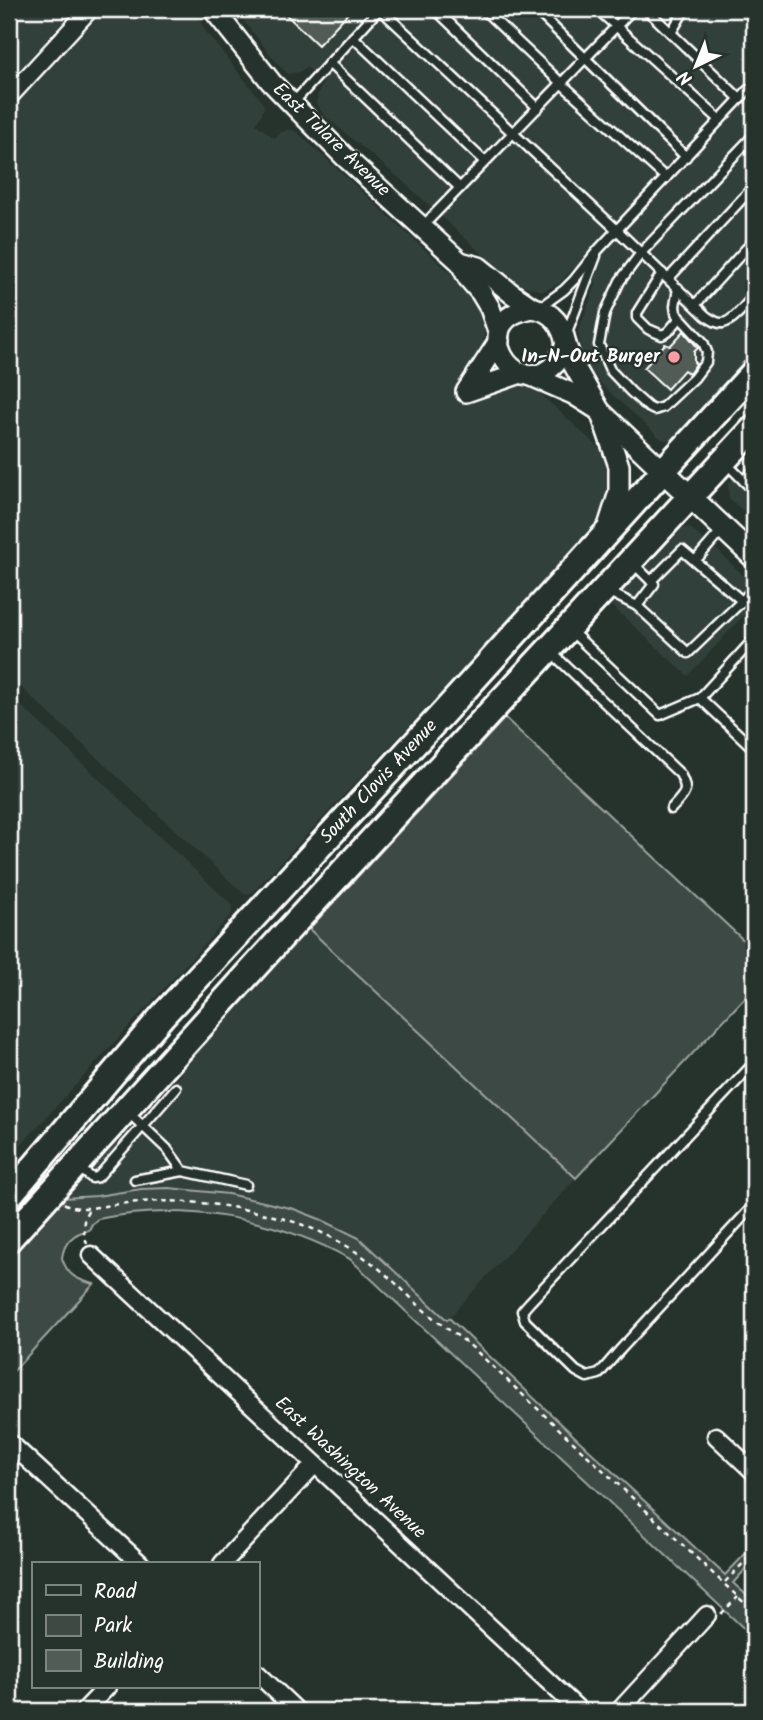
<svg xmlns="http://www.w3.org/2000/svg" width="763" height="1720" viewBox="0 0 763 1720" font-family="Kalam,sans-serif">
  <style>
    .built { fill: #333f3a }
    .green { fill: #3e4944; stroke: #9ea4a2; stroke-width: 2 }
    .building { fill: #515c57; stroke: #fff; stroke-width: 2 }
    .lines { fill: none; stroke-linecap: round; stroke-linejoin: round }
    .service-casing { stroke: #fff; stroke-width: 13 }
    .minor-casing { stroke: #fff; stroke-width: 21 }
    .tertiary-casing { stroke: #fff; stroke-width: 24 }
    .secondary-casing { stroke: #fff; stroke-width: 26 }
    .primary-casing { stroke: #fff; stroke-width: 30 }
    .path { stroke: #fff; stroke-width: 2.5; stroke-dasharray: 5 5; stroke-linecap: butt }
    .service { stroke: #26332d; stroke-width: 8 }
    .minor { stroke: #26332d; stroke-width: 16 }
    .tertiary { stroke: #26332d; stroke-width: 19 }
    .secondary { stroke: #26332d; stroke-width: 21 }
    .primary { stroke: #26332d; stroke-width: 24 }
    .poi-dot { fill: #ff9aa2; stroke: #26332d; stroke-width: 2.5 }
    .labels { text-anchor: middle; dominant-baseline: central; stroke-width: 5; stroke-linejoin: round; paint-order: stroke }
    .street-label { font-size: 19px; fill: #fff; stroke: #26332d }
    .poi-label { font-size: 19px; font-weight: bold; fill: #fff; stroke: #26332d; text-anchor: end }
  </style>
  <rect width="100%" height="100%" fill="#26332d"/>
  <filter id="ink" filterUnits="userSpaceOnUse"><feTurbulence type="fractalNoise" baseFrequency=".0143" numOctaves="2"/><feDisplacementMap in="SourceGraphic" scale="14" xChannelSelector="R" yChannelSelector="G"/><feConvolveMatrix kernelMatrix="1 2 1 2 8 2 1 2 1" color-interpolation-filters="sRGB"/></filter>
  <g filter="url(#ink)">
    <g class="built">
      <polygon points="9,9 75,9 9,81"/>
      <polygon points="103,9 193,9 206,32 260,99 264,106 262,113 256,124 274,138 282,132 290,129 298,133 458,280 477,300 485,324 483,345 467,376 517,383 537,391 632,478 631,490 252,893 244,894 9,676 9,111"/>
      <polygon points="234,9 754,9 754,363 676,442 661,439 601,384 589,369 582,352 578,331 597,283 573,268 560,283 543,291 520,285 491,262 406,184 325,116 316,103 318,94 323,83 307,67 299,72 289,74 282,69"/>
      <polygon points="754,456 754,522 729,498 728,484"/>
      <polygon points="683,528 690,528 719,552 754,586 754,604 688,676 610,604"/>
      <polygon points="9,694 233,906 231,915 9,1158"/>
      <polygon points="309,929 576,1178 447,1320 359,1238 322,1220 294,1209 228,1194 169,1188 141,1189 97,1196 63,1198 182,1074 178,1069"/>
    </g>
    <g class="green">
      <polygon points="505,718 754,950 754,988 576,1178 309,929"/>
      <path d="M169,1188L228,1194L294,1209L322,1220L359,1238L447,1320L449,1318L590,1451L725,1575L754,1545V1560L733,1583L754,1602V1638L350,1259C273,1217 184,1202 98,1219L92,1224L89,1230C74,1233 64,1242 62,1258C67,1275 77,1280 94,1284L9,1376V1259L63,1198L97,1196L141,1189Z"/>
    </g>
    <g class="building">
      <polygon points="280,9 352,9 318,45"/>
      <polygon points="684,331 698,348 694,352 694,362 696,364 689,374 684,370 667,389 644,368 665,344 670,346"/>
    </g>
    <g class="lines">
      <defs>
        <g id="service">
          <path d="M380,9L617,230L706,316C711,319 717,324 723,323C733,322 748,302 754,295"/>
          <polyline points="435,9 538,108"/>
          <polyline points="483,9 561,83 666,178"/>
          <polyline points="535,9 686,157"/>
          <polyline points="597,9 720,120"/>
          <polyline points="646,9 740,99"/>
          <polyline points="671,33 685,9"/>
          <polyline points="353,37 485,162"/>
          <polyline points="329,63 460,188"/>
          <polyline points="294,102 379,9"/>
          <polyline points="422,227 633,9"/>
          <polyline points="662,273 637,313 637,318 648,329 662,335 668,332 680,318"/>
          <polyline points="668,279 754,186"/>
          <polyline points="678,288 675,306 676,313 703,342 707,352 706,362 694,378 663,407 654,410 648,407 631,392 610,370 599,345 605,313 620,281 641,253 754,135"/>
          <polyline points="695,305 754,240"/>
          <polyline points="539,308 564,290 574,280 598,250 748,90 754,89"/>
          <polyline points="566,335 596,256"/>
          <polyline points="726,463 754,491"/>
          <polyline points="744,481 754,470"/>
          <polyline points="722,530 695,561 742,601 754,588"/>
          <polyline points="651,581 682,550 695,561"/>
          <polyline points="607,591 637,606 654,584 632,562"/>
          <polyline points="637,606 688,653 742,601"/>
          <polyline points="571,631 660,715 700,698 754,639"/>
          <path d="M551,652L680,774C690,793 684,794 671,809"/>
          <polyline points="700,698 754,749"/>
          <polyline points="754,1063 529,1303 522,1311 525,1321 576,1371 587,1377 599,1374 619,1351 754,1205"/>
          <polyline points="129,1113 167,1149 183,1171 246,1185"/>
          <polyline points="78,1167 92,1178 98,1177 176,1088"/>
          <polyline points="135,1180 183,1171"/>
        </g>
        <g id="minor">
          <polyline points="9,97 90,9"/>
          <polyline points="91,1255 580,1711"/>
          <polyline points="716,1436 754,1472"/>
          <polyline points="9,1442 141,1564"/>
          <polyline points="222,1564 315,1464"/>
          <polyline points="257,1673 297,1711"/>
          <polyline points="9,1708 13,1711"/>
          <polyline points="84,1711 107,1687"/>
          <polyline points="619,1711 707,1615"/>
        </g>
        <g id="tertiary">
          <polyline points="213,9 271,82 307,119 345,157 460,262 468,278 481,293 490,308 499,334"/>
          <polyline points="460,262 479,267 511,293 533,308"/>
          <path d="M533,308C553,311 563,326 566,345C563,351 560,359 555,364C515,406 462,318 533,308Z"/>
          <polyline points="499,341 466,392 521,373"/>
          <polyline points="566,345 573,364 600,411 619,466 619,492 607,530"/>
          <polyline points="527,374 573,394 600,411 663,471"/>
        </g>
        <polyline id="secondary" points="663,471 754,557"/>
        <g id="primary">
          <polyline points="9,1196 163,1015 445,711 663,471 754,372"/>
          <polyline points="9,1239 280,939 754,428"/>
        </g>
      </defs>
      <use href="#service" class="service-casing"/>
      <use href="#minor" class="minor-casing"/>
      <use href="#tertiary" class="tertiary-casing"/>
      <use href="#secondary" class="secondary-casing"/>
      <use href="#primary" class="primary-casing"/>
      <g class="path">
        <path d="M64,1203C79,1214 109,1204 127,1203C179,1198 230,1204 281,1218C322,1229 361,1251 392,1280C407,1293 420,1308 436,1320C448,1330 462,1338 474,1349L754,1612"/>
        <path d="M87,1244C83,1231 81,1219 90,1208"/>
        <polyline points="725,1582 754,1552"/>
        <polyline points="721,1614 738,1597"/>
      </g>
      <use href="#service" class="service"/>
      <use href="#minor" class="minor"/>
      <use href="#tertiary" class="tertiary"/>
      <use href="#secondary" class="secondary"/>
      <use href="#primary" class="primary"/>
    </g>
  </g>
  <circle class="poi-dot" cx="674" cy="357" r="7"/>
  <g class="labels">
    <g class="street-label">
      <text transform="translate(331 140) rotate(44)">East Tulare Avenue</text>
      <text transform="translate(379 782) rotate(-47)">South Clovis Avenue</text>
      <text transform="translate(350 1468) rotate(43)">East Washington Avenue</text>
    </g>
    <g class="poi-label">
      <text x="660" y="357">In-N-Out Burger</text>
    </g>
  </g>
  <rect width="763" height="1720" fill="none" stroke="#26332d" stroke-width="35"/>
  <rect x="18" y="18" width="728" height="1685" fill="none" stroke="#fff" stroke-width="2.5" filter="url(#ink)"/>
  <rect x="32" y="1562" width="228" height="126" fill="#26332d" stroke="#7d8581" stroke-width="2"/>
  <rect x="46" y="1585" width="35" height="10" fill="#26332d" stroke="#7d8581" stroke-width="2"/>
  <text x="94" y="1598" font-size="21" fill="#ffffff">Road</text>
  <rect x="46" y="1615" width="35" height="21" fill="#3e4944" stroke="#7d8581" stroke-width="2"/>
  <text x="94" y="1632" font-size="21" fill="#ffffff">Park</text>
  <rect x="46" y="1650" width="35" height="21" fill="#515c57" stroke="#7d8581" stroke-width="2"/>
  <text x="94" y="1668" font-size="21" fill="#ffffff">Building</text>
  <g transform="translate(696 66) rotate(223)" stroke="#26332d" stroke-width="5" paint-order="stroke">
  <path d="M0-5L12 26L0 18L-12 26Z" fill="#ffffff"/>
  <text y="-10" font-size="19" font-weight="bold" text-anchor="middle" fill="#ffffff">N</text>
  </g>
</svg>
